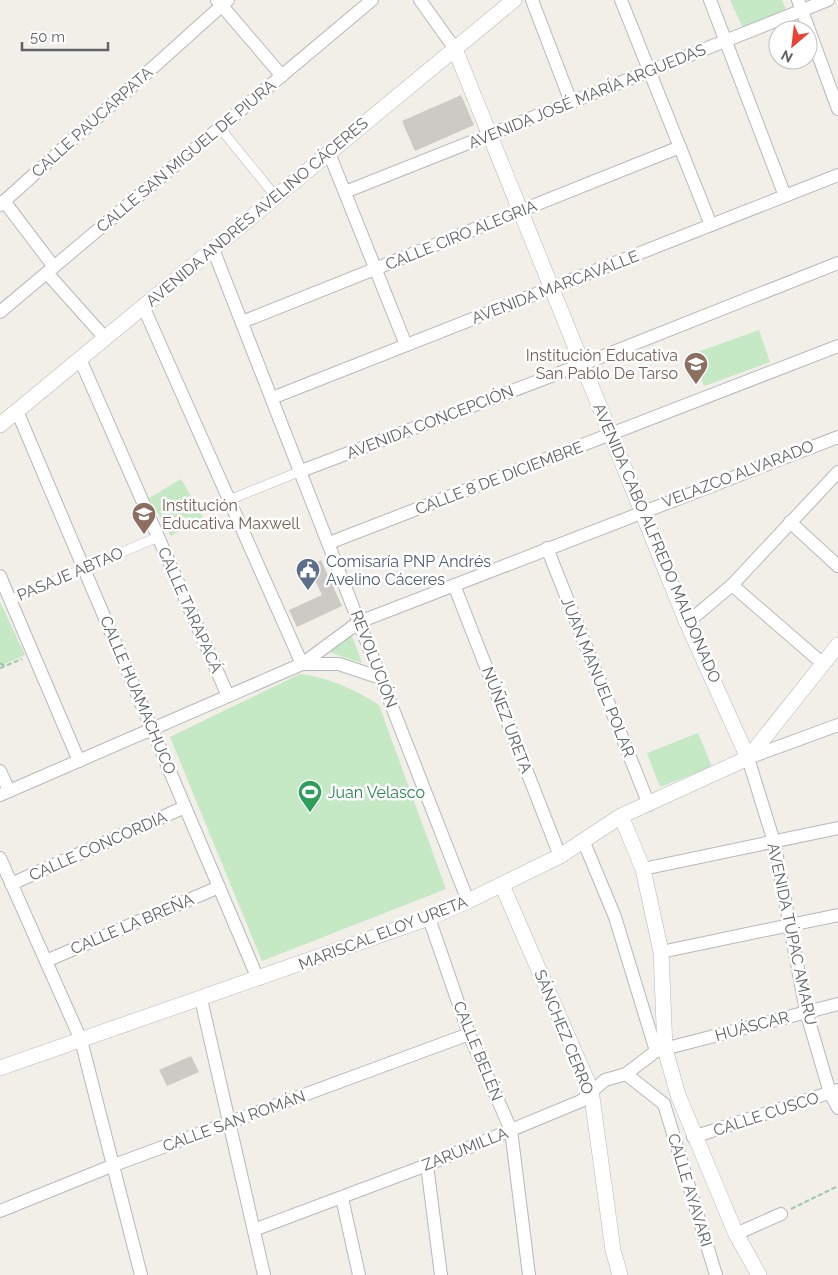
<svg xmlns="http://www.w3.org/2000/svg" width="838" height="1275" viewBox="0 0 838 1275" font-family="Raleway,sans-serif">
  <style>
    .green { fill: #c5e8c5 }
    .building { fill: #cccac5 }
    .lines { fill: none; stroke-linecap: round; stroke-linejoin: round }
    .pedestrian-casing { stroke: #b5b8bc; stroke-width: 10 }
    .minor-casing { stroke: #b5b8bc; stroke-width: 14 }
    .tertiary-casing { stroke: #b5b8bc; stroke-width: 16 }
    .path { stroke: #9cc7a9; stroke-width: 2; stroke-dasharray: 5 2.5; stroke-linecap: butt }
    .pedestrian { stroke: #fff; stroke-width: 9 }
    .minor { stroke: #fff; stroke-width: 12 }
    .tertiary { stroke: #fff; stroke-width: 15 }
    .labels { text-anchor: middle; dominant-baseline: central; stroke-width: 5; stroke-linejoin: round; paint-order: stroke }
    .street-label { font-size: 16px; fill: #5f6368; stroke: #fff }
    .education-label { font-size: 16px; fill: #785e54; stroke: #fff; text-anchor: end }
    .service-label { font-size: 16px; fill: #4e5e75; stroke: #fff; text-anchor: start }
    .leisure-label { font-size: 16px; fill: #27864d; stroke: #fff; text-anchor: start }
  </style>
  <rect width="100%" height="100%" fill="#f1efe8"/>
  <g class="green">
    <polygon points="730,0 782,0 786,10 743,28"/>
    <polygon points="759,330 770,362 704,386 692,354"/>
    <polygon points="181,479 203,517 171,536 149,498"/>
    <polygon points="0,602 25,655 0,666"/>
    <polygon points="352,636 362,663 326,651"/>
    <path d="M300,674C330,678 354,689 379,705L446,889L262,961L170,737Z"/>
    <polygon points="698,733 712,767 660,787 647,753"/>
  </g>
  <g class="building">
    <polygon points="461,95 474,125 415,151 402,121"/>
    <polygon points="312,558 315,563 321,560 342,606 297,627 289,610 322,595 313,576 305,580 297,565"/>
    <polygon points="191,1056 199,1072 167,1086 159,1070"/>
  </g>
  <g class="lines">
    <defs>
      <g id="pedestrian">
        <polyline points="220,128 276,197"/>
        <polyline points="229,500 301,471"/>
        <polyline points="10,600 158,537"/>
      </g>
      <g id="minor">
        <polyline points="217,0 282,76"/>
        <polyline points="420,0 455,49"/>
        <polyline points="532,0 571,102"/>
        <polyline points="621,0 711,225"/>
        <polyline points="710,0 785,196"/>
        <polyline points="798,0 838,109"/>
        <polyline points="329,153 406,345"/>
        <polyline points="345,192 828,0"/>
        <polyline points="4,201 54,267"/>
        <polyline points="0,205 228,0"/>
        <polyline points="213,249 468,901"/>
        <polyline points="47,273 105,338"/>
        <polyline points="143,306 302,664 339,664 381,678"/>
        <polyline points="0,312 372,0"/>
        <polyline points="242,322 680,147"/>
        <polyline points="80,359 228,696"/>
        <polyline points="272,398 838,175"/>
        <polyline points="17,411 258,979"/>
        <polyline points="301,471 583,364 838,263"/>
        <polyline points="790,522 838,566"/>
        <polyline points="329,543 838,346"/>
        <polyline points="547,548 649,805"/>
        <polyline points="0,576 79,761"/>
        <polyline points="454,585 560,856"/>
        <polyline points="732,585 822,663"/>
        <polyline points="687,623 732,585 838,472"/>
        <polyline points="838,725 748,758 774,842 806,1011 830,1093 838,1108"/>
        <polyline points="0,771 9,791"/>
        <polyline points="0,795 302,664 359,622 838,437"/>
        <polyline points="583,840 615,917 656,1051"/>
        <polyline points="0,858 81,1040 141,1275"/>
        <polyline points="643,869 838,828"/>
        <polyline points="11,884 185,807"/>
        <polyline points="429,918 469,1034 511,1130 529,1275"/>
        <polyline points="661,952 838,915"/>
        <polyline points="46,961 219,887"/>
        <polyline points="201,999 264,1275"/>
        <polyline points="626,1074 664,1104"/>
        <polyline points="664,1104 716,1275"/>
        <polyline points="693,1137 838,1090"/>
        <polyline points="427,1165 441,1275"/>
        <polyline points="342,1198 359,1275"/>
        <polyline points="0,1211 114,1165 469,1034"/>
        <polyline points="254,1230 427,1165 581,1101 605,1080 626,1074 656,1051 838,1004"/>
        <polyline points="736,1234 781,1214"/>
      </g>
      <g id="tertiary">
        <polyline points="455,49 687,623 748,758"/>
        <polyline points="0,425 514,0"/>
        <polyline points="621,816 643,869 661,952 665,1049 678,1095 736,1234 759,1275"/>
        <polyline points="502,885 591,1090 613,1250 620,1275"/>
        <polyline points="0,1068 429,918 468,901 560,856 621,816 748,758 838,645"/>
      </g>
    </defs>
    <use href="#pedestrian" class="pedestrian-casing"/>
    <use href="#minor" class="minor-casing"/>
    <use href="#tertiary" class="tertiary-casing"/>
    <g class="path">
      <polyline points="0,663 5,666"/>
      <polyline points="0,668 22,659"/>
      <polyline points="791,1209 838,1186"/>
    </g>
    <use href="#pedestrian" class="pedestrian"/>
    <use href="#minor" class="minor"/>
    <use href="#tertiary" class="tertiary"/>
  </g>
  <defs>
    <symbol id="school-pin" viewBox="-11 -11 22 30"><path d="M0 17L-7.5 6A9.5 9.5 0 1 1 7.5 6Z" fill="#8d6e63" stroke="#fff"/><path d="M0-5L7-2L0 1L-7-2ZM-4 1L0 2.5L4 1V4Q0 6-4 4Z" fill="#fff"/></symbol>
    <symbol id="civic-pin" viewBox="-11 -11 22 30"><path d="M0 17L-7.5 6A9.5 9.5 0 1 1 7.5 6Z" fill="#5c6f8a" stroke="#fff"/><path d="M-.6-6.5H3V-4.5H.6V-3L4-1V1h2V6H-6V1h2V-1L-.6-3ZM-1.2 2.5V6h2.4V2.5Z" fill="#fff"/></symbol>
    <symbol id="stadium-pin" viewBox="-11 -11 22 30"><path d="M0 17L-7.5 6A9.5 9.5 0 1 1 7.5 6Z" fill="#2e9e5b" stroke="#fff"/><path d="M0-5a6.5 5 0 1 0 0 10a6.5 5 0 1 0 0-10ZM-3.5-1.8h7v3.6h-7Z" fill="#fff"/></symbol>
  </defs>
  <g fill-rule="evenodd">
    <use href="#school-pin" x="682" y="350" width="28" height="38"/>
    <use href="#school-pin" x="130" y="500" width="28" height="38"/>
    <use href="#civic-pin" x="294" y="556" width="28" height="38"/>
    <use href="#stadium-pin" x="296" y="778" width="28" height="38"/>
  </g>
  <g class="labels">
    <g class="street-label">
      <text transform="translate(587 96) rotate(-22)">AVENIDA JOSÉ MARÍA ARGUEDAS</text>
      <text transform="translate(92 122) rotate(-42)">CALLE PAUCARPATA</text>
      <text transform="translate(186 156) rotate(-40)">CALLE SAN MIGUEL DE PIURA</text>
      <text transform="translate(257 212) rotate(-40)">AVENIDA ANDRÉS AVELINO CÁCERES</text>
      <text transform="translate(461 235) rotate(-22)">CALLE CIRO ALEGRIA</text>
      <text transform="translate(555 287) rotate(-21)">AVENIDA MARCAVALLE</text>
      <text transform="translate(430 422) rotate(-21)">AVENIDA CONCEPCIÓN</text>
      <text transform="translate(738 474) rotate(-21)">VELAZCO ALVARADO</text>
      <text transform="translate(499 478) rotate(-21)">CALLE 8 DE DICIEMBRE</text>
      <text transform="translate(657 543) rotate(67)">AVENIDA CABO ALFREDO MALDONADO</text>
      <text transform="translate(70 574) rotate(-23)">PASAJE ABTAO</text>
      <text transform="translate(190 610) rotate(66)">CALLE TARAPACÁ</text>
      <text transform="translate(374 659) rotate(69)">REVOLUCIÓN</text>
      <text transform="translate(598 677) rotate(68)">JUAN MANUEL POLAR</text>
      <text transform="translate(138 695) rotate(67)">CALLE HUAMACHUCO</text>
      <text transform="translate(507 720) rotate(69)">NÚÑEZ URETA</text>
      <text transform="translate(98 846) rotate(-24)">CALLE CONCORDIA</text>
      <text transform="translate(132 924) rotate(-23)">CALLE LA BREÑA</text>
      <text transform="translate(383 933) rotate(-21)">MARISCAL ELOY URETA</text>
      <text transform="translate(792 934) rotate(78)">AVENIDA TÚPAC AMARU</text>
      <text transform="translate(752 1026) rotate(-15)">HUÁSCAR</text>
      <text transform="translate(564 1032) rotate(68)">SÁNCHEZ CERRO</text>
      <text transform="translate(478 1051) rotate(68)">CALLE BELÉN</text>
      <text transform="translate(766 1114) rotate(-18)">CALLE CUSCO</text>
      <text transform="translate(234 1121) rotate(-20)">CALLE SAN ROMÁN</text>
      <text transform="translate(465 1149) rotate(-22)">ZARUMILLA</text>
      <text transform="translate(690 1190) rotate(73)">CALLE AYAVARI</text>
    </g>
    <g class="education-label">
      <text x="678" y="355">Institución Educativa<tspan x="678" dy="18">San Pablo De Tarso</tspan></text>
      <text x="162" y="505" text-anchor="start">Institución<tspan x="162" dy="18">Educativa Maxwell</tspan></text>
    </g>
    <g class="service-label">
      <text x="326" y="561">Comisaría PNP Andrés<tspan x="326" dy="18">Avelino Cáceres</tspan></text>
    </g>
    <g class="leisure-label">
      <text x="328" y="792">Juan Velasco</text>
    </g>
  </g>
  <g transform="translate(793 45) rotate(208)"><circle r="24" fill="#ffffff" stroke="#bfc1c3"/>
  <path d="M0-4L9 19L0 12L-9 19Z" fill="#ea4335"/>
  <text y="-8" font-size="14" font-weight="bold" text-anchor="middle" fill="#5f6368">N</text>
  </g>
  <path d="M22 42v8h86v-8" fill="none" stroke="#5f6368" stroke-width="2.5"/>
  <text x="30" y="42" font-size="15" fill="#5f6368" stroke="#ffffff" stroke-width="4" paint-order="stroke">50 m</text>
</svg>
